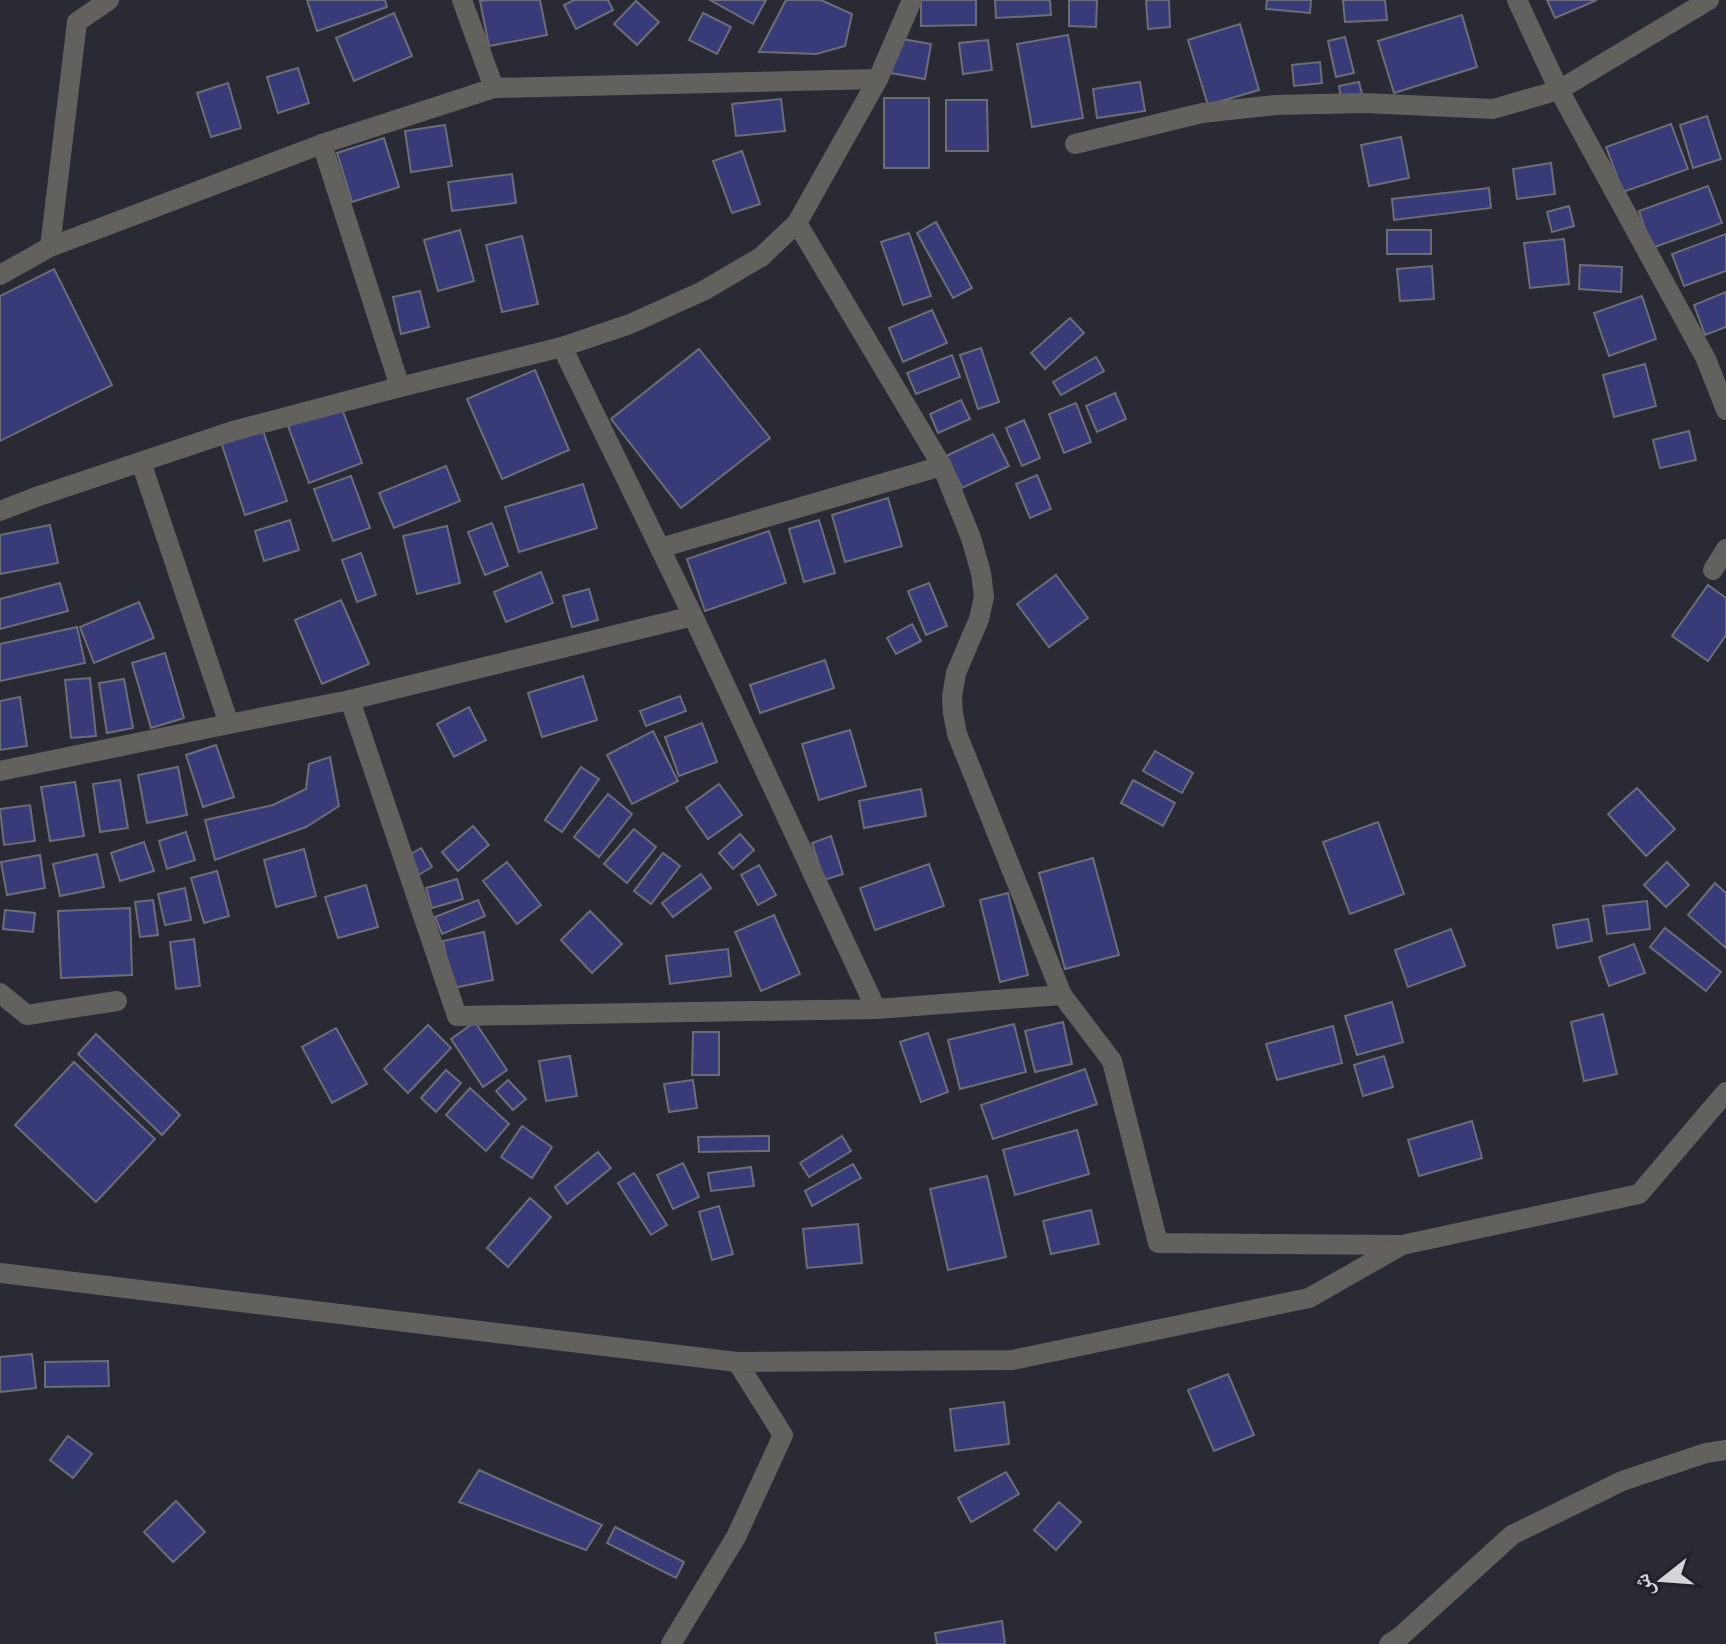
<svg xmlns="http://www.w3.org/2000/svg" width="1726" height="1644" viewBox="0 0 1726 1644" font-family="'Exo 2','Noto Naskh Arabic',sans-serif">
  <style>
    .building { fill: #393b79; stroke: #6b6d77; stroke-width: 2 }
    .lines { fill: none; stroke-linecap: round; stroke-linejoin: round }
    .minor { stroke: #62615d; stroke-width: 20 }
  </style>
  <rect width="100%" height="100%" fill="#292a33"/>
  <g class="building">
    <polygon points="307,0 385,0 387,7 317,31"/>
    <polygon points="487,0 540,0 547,35 489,46 480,1"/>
    <polygon points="574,0 608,0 613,10 576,29 564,5"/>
    <polygon points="710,0 766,0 753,24"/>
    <polygon points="786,0 821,0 852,14 845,46 816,54 759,52"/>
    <polygon points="921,0 976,0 976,25 921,26"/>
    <polygon points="995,0 1050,0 1051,15 996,18"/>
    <polygon points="1069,0 1097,0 1096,27 1069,26"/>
    <polygon points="1146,0 1169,0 1170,27 1148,29"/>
    <polygon points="1267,0 1311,0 1310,13 1266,9"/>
    <polygon points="1343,0 1385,0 1387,20 1345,22"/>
    <polygon points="1547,0 1597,0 1555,18"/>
    <polygon points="636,1 659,22 637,45 614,24"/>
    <polygon points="394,13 412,56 354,81 336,38"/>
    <polygon points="703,13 731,27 717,54 689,40"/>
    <polygon points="1462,15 1477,67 1394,93 1378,41"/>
    <polygon points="1240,24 1259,90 1208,105 1188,40"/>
    <polygon points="1068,35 1083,118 1032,127 1017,44"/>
    <polygon points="1345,37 1354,73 1336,77 1328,41"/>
    <polygon points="897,38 931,44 925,79 890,73"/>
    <polygon points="988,40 992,70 963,74 959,43"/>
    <polygon points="1320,62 1322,83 1294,86 1292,65"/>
    <polygon points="298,68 309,103 278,113 267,77"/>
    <polygon points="1140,82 1145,111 1097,118 1093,89"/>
    <polygon points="1359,82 1362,94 1341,98 1339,86"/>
    <polygon points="228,83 241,128 211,137 197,93"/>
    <rect x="884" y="98" width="45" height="70"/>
    <polygon points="781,99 785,131 736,136 732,104"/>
    <polygon points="946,100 987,100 988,151 946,151"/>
    <polygon points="1707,116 1721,159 1693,168 1680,125"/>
    <polygon points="1671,124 1688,169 1623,192 1606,147"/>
    <polygon points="445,125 452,166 411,172 405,131"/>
    <polygon points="1401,137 1409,178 1369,186 1361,145"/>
    <polygon points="384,138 399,187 352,202 337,153"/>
    <polygon points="742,151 760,204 732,213 713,161"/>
    <polygon points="1551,163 1555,194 1517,199 1513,169"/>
    <polygon points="512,174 516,203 452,211 448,182"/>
    <polygon points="1708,186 1722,223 1652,248 1639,211"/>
    <polygon points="1489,188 1491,208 1394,220 1392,199"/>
    <polygon points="1569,206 1574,226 1552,232 1547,212"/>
    <polygon points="936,222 972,288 953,298 917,233"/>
    <polygon points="460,230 474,281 438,291 424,240"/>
    <rect x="1387" y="230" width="44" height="24"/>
    <polygon points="909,233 931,296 903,305 881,242"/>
    <polygon points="1726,234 1726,271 1684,286 1672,254"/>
    <polygon points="522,236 538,304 502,312 486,245"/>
    <polygon points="1564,239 1569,284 1530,288 1524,243"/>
    <polygon points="1580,265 1622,267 1621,292 1579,289"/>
    <polygon points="1432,266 1434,299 1400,301 1397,269"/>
    <polygon points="54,269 112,385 0,441 0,296"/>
    <polygon points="420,291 429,327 401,334 393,297"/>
    <polygon points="1726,292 1726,327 1705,335 1694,305"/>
    <polygon points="1642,296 1656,339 1609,356 1594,313"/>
    <polygon points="932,310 947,343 903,362 889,328"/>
    <polygon points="1070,318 1084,333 1045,369 1031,353"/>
    <polygon points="981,348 999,402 978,409 960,355"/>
    <polygon points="699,349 770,438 681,508 611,419"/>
    <polygon points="952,355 960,377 916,394 907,373"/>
    <polygon points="1096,357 1104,371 1061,395 1053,382"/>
    <polygon points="1645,364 1656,406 1614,417 1603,375"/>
    <polygon points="535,370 569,450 502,479 467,399"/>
    <polygon points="1115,393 1126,419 1097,432 1086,406"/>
    <polygon points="961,400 970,419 938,433 930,414"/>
    <polygon points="1076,403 1091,442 1064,453 1049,414"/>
    <polygon points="341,406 362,463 309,483 288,426"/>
    <polygon points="1024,420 1040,458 1022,466 1006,428"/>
    <polygon points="262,428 287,501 245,515 221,442"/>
    <polygon points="1689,431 1696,460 1660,468 1653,440"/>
    <polygon points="993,434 1009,466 962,488 946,456"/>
    <polygon points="446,466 460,501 394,528 379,493"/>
    <polygon points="1037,475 1051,509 1030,518 1016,484"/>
    <polygon points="351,476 370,528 333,541 314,489"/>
    <polygon points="583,484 597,528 519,552 505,507"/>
    <polygon points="888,498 902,546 845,562 832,515"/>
    <polygon points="290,520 299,550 264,561 255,531"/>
    <polygon points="819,520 835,573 804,582 789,529"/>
    <polygon points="492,523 508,566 485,575 468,532"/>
    <polygon points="50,525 58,563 0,574 0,535"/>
    <polygon points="447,526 460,583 417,594 403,536"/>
    <polygon points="769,531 786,583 705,611 687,559"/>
    <polygon points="361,553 376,595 357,602 342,560"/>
    <polygon points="541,572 553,603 506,622 494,592"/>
    <polygon points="1056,575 1088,618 1049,647 1017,604"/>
    <polygon points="60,583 68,611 0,629 0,599"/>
    <polygon points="929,583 947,626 926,635 908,591"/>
    <polygon points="1708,585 1726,598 1726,635 1708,661 1672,636"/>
    <polygon points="589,589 598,620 572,627 563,596"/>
    <polygon points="341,600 369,664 322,684 295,620"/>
    <polygon points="139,602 154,638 94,663 80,627"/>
    <polygon points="912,624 921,641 896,654 887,638"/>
    <polygon points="77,627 85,663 0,681 0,644"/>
    <polygon points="165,653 184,718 151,728 132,663"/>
    <polygon points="825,660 834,688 760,713 750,685"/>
    <polygon points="583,676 597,720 542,737 528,693"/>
    <polygon points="90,678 96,736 71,738 65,680"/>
    <polygon points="124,679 133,728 107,733 99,683"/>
    <polygon points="680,696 686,711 646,726 640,711"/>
    <polygon points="20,697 27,746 0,750 0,701"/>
    <polygon points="469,707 486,740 454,757 437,724"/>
    <polygon points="702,723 717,762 679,776 665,737"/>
    <polygon points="850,730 866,786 819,800 802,744"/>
    <polygon points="653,731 678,781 632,804 607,755"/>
    <polygon points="216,745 234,797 203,807 186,755"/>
    <polygon points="1155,751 1193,773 1182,793 1143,771"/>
    <polygon points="330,757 339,806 306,827 215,860 205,820 273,805 306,789 309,764"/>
    <polygon points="178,767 187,815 147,823 138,775"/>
    <polygon points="581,767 599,779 562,832 545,820"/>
    <polygon points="120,780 128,828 100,832 93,784"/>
    <polygon points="1133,780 1175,803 1163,826 1121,803"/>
    <polygon points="75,782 84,836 50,841 41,787"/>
    <polygon points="719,784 742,815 708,839 686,808"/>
    <polygon points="1637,788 1675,829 1646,856 1608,814"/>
    <polygon points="921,789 926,816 864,828 859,801"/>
    <polygon points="608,794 632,814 599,857 574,837"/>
    <polygon points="30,805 35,841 4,845 0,809"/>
    <polygon points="1378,822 1404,894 1350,914 1323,842"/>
    <polygon points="473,826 489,845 458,871 442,852"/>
    <polygon points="634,829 656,847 627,883 604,864"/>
    <polygon points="186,832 195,860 167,869 159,841"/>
    <polygon points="740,834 754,850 733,869 719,853"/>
    <polygon points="831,836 843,874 824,880 812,843"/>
    <polygon points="144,842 154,871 120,881 111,853"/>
    <polygon points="421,848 432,867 415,877 404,858"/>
    <polygon points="304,849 316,896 276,907 264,860"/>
    <polygon points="663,853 680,866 651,904 634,891"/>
    <polygon points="97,854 104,887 60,896 53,864"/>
    <polygon points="40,855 45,888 7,895 1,862"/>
    <polygon points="1093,858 1119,955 1065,969 1039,873"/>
    <polygon points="507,862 541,905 517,924 483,881"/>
    <polygon points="1667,862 1689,885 1666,907 1644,885"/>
    <polygon points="929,864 944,906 875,930 860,888"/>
    <polygon points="759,865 776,895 758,905 741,875"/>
    <polygon points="217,871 229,916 204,923 191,878"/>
    <polygon points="701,874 711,888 673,917 662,903"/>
    <polygon points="457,879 463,899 432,908 426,888"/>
    <polygon points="1715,883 1726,893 1726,948 1688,915"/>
    <polygon points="366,885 378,927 338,938 325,897"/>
    <polygon points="185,888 191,920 165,925 158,894"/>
    <polygon points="1008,893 1028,975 1000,982 980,900"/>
    <polygon points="153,900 158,935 140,937 135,902"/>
    <polygon points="478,900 485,916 442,934 435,917"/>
    <polygon points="1647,901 1650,929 1607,934 1603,906"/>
    <polygon points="130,908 132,975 61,978 58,911"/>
    <polygon points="5,910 35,913 33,932 3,929"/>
    <polygon points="590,911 622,944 592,973 561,940"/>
    <polygon points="774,915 800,974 761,991 735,932"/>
    <polygon points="1588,919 1592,941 1557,948 1553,925"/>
    <polygon points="1665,928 1721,972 1706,991 1650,947"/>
    <polygon points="1451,929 1465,966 1408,987 1395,950"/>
    <polygon points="484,932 493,980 453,988 443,941"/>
    <polygon points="194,939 200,986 176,989 170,942"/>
    <polygon points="1634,944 1645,973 1609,986 1599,957"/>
    <polygon points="728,949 731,976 670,984 666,956"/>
    <polygon points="1392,1002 1403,1042 1357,1055 1345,1016"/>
    <polygon points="1603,1014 1617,1074 1584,1081 1571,1022"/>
    <polygon points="475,1022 507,1070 483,1087 451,1039"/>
    <polygon points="1063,1022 1072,1064 1035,1072 1025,1031"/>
    <polygon points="1014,1024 1026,1072 960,1089 948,1040"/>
    <polygon points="428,1025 451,1048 408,1093 384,1069"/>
    <polygon points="1333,1026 1342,1063 1277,1080 1266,1044"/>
    <polygon points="336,1028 367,1084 332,1103 302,1047"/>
    <polygon points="693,1032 719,1032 719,1075 692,1075"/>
    <polygon points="928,1033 948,1092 921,1102 900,1042"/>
    <polygon points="96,1034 180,1115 162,1135 78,1054"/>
    <polygon points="570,1056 577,1096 546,1101 539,1061"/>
    <polygon points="1384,1056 1393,1087 1363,1096 1354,1065"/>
    <polygon points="74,1062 155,1139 96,1202 15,1125"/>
    <polygon points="1085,1069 1097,1104 993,1139 981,1105"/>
    <polygon points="446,1070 461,1083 436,1112 421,1098"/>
    <polygon points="508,1080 526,1099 513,1110 496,1091"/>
    <polygon points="693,1080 697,1108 669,1112 664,1084"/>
    <polygon points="470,1088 509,1124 486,1151 446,1115"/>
    <polygon points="1472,1121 1482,1158 1419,1176 1408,1140"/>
    <polygon points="522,1126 552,1147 532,1178 501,1157"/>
    <polygon points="1077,1130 1089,1174 1015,1195 1003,1150"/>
    <polygon points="769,1136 769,1151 699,1152 698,1137"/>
    <polygon points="842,1136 851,1151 809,1177 800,1163"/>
    <polygon points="598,1152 611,1168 567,1204 555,1187"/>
    <polygon points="683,1163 699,1197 673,1209 657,1175"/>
    <polygon points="853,1164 861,1178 812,1206 805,1191"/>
    <polygon points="751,1167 754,1186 711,1191 708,1173"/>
    <polygon points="634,1173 667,1225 651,1235 618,1183"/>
    <polygon points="987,1176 1006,1257 948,1270 930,1189"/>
    <polygon points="530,1198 551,1217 508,1267 487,1248"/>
    <polygon points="719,1206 733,1254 712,1260 699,1212"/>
    <polygon points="1091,1210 1099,1244 1051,1254 1043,1221"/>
    <polygon points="858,1224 862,1263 807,1268 803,1229"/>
    <polygon points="32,1354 36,1388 0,1392 0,1357"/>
    <polygon points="108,1361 109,1386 45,1387 45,1362"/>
    <polygon points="1228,1374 1254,1435 1214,1451 1188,1390"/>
    <polygon points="1004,1402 1009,1444 955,1451 950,1409"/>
    <polygon points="68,1436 92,1454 73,1478 50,1460"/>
    <polygon points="479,1470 602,1525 586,1550 459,1502"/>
    <polygon points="1006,1472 1019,1494 971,1522 958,1498"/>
    <polygon points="176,1501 205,1532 173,1562 144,1532"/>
    <polygon points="1059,1502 1081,1522 1056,1550 1034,1530"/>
    <polygon points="615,1527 684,1562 676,1578 607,1543"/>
    <polygon points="1002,1621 1005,1644 937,1644 935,1633"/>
  </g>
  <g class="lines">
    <g class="minor">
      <polyline points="462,0 494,88"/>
      <polyline points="1517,0 1559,90 1706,359 1726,410"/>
      <polyline points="322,144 400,387"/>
      <polyline points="1075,144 1202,113 1276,105 1365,103 1493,109 1559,90 1709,0"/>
      <polyline points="797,223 942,466 971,538 981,573 984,597 979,619 956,673 952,697 953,713 957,734 1062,995 1112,1061 1158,1243 1401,1245"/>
      <polyline points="50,247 77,22 109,0"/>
      <polyline points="0,275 50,247 322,144 494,88 878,79"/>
      <polyline points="562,347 693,616 876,1009 457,1016 350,700 693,616"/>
      <polyline points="141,462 229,724 350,700"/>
      <polyline points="0,511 36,497 233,431 400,387 562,347 630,324 703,291 761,257 797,223 878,79 912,0"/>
      <polyline points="660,548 942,466"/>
      <polyline points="1713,570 1726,549"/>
      <polyline points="0,771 229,724"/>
      <polyline points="0,993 27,1015 117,1001"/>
      <polyline points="876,1009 1062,995"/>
      <polyline points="0,1273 737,1362"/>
      <polyline points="671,1644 736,1537 783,1435 737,1362 1012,1360 1309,1298 1402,1245 1639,1194 1726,1092"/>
      <polyline points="1389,1644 1401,1636 1512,1535 1622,1481 1706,1453 1726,1450"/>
    </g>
  </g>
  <g transform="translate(1662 1580) rotate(253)" stroke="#202129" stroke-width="6" paint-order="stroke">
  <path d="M0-6L14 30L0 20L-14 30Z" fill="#d4d5db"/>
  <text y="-12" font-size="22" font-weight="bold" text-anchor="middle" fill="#d4d5db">ش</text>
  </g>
</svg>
